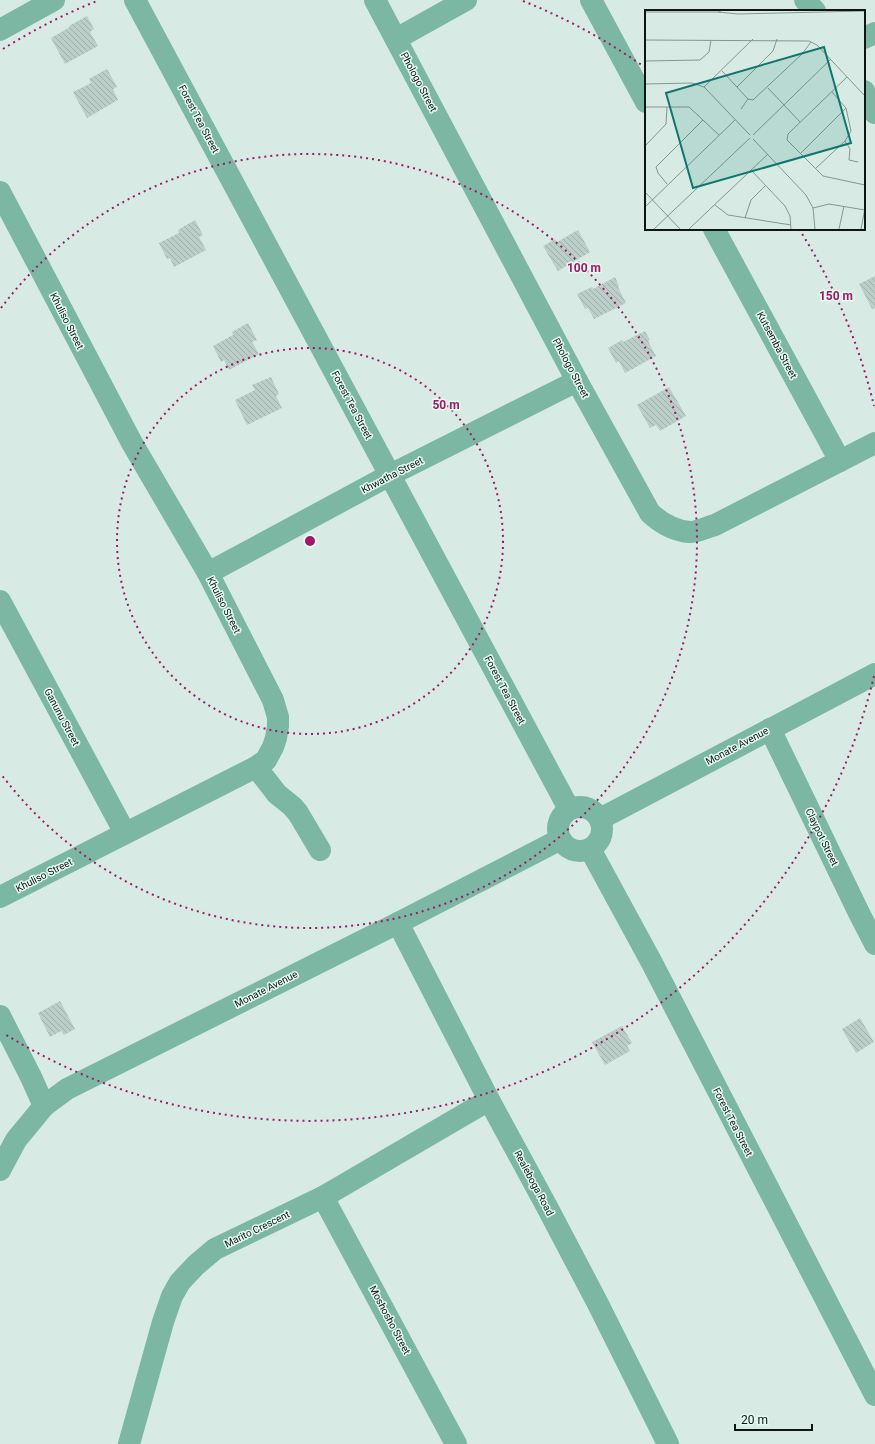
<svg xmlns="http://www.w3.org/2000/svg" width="875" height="1444" viewBox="0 0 875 1444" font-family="Roboto,sans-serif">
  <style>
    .building { fill: url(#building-back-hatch) }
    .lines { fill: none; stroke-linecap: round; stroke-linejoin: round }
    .minor { stroke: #7bb7a3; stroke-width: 22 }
    .ring { fill: none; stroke: #9f1967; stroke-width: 2; stroke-dasharray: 2 4 }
    .labels { text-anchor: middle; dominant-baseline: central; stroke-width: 3; stroke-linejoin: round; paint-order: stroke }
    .street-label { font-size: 10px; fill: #0e1513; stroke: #e4f9f1 }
    .inset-road { fill: none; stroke: #879590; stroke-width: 1 }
    .view { fill: #0f766e; fill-opacity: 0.15; stroke: #0f766e; stroke-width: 2 }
    .inset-edge { fill: none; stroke: #0e1513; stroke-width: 2 }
    .centre { fill: #9f1967; stroke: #e4f9f1; stroke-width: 2 }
    .ring-label { font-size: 12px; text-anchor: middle; font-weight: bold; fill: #9f1967; stroke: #e4f9f1; stroke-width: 3; stroke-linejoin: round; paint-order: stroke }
  </style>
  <defs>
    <pattern id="building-back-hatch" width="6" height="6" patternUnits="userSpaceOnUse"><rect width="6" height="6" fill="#bbcfc8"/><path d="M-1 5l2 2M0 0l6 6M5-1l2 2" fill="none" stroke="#a0b1ab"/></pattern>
  </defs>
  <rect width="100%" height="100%" fill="#d7ebe4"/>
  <g class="building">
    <polygon points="87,16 94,29 90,32 98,46 65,64 51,38 70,27 69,26"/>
    <polygon points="107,69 117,87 113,89 118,100 87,118 73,92 91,83 89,79"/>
    <polygon points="195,220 203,235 199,237 206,250 174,267 170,258 167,259 159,243 179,233 178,230"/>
    <polygon points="578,230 590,252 558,271 543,246 555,239 557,242"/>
    <polygon points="875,276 875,308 872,309 859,284"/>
    <polygon points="615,277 619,286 618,287 626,303 594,319 588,308 585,309 577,294 592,287 593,289"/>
    <polygon points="248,323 257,340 252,342 259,354 229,370 224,360 221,362 213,346 233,335 232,332"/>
    <polygon points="645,331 650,340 648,341 656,356 625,373 619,361 616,363 608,348 622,340 623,342"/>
    <polygon points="271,377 279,394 276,396 282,408 247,425 235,400 255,390 252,385"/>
    <polygon points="669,387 686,416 660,431 656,425 650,428 637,405"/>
    <polygon points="60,1001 75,1029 64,1035 61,1031 50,1037 38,1013"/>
    <polygon points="860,1018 874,1042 856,1053 842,1029"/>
    <polygon points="622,1026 632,1043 627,1046 630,1051 605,1065 592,1042"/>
  </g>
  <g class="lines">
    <g class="minor">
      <polyline points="135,0 569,809"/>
      <path d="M375,0L577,381L650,513C661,523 675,531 690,532C697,532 707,527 715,525L875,443"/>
      <polyline points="591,0 646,102"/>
      <polyline points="805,0 815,11"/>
      <polyline points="0,30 54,0"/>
      <polyline points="864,38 875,33"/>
      <polyline points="396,39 466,0"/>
      <polyline points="864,91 875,113"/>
      <polyline points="0,192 132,443 208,573 273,700 278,717 278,726 276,738 273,747 266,760 256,767 0,897"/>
      <polyline points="714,229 840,461"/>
      <polyline points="208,573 390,475 577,381"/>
      <polyline points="0,601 125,833"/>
      <polyline points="770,729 860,915 875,944"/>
      <polyline points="256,767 277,794 292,806 298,813 320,850"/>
      <circle cx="580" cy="829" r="22"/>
      <polyline points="600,819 875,674"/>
      <polyline points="590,849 652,963 875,1395"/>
      <polyline points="398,923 489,1100 546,1205 597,1302 668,1444"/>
      <polyline points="0,1016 31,1077 44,1106"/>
      <polyline points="0,1170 16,1140 44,1106 67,1089 398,923 559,840"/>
      <polyline points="323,1197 456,1444"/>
      <polyline points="129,1444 163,1322 172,1296 180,1282 196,1265 215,1249 323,1197 489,1100"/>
    </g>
  </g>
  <g class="ring">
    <circle cx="310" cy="541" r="193"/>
    <path d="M1 308A387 387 0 1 1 1 774"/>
    <path d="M874 676A580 580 0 0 1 3 1033M3 49A580 580 0 0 1 97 1M523 1A580 580 0 0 1 643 66M799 229A580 580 0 0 1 874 406"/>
  </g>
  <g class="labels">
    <g class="street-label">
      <text transform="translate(419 82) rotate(62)">Phologo Street</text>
      <text transform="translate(199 119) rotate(62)">Forest Tea Street</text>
      <text transform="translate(67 321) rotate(63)">Khuliso Street</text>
      <text transform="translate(777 345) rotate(62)">Kutsemba Street</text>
      <text transform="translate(571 368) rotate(62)">Phologo Street</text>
      <text transform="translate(352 405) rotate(62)">Forest Tea Street</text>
      <text transform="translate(392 475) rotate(-27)">Khwatha Street</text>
      <text transform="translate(224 605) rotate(63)">Khuliso Street</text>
      <text transform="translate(505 690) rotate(62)">Forest Tea Street</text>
      <text transform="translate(62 717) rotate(62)">Ganunu Street</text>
      <text transform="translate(737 746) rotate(-28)">Monate Avenue</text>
      <text transform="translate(822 837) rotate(64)">Claypot Street</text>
      <text transform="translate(44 875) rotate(-27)">Khuliso Street</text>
      <text transform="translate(266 989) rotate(-27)">Monate Avenue</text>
      <text transform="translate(733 1122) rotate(63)">Forest Tea Street</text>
      <text transform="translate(534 1183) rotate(62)">Realeboga Road</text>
      <text transform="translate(257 1229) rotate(-26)">Marito Crescent</text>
      <text transform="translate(390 1320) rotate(62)">Moshosho Street</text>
    </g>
  </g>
  <g transform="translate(645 10)">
    <rect width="220" height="220" fill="#d7ebe4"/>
    <path class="inset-road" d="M0,2H76M73,2L93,4L220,1M0,30L164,31L172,35L220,86M0,51L55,50L64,42L66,30M77,61L103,89L108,90L157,44L166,32M202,67L143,124L142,130L178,166L220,175M0,74L47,73L59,77L105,125M59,77L108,29M92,77L128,41L132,29M123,78L155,112M0,97H44L74,125M96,99L103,89M108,125L186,49M108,129L161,185L168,198L170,219M200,131L205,139L204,150L213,152M0,136L21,114L22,97M155,144L201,98M170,159L200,131L206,121L201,98L187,82M106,160L140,196L145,206L146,219M22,174L13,163L11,157L58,110M0,182L35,219M70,195L83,205L146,215M0,197L90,110M168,198L184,194L220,200M100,208L106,190L121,175M9,219L105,128M44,219L123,144M194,219L199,196M216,219L220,198"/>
    <path class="view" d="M179,37L206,133L48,178L21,83Z"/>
    <rect width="220" height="220" class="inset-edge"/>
  </g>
  <circle cx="310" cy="541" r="6" class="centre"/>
  <g class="ring-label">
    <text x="584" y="272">100 m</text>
    <text x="836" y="300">150 m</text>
    <text x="446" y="409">50 m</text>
  </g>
  <path d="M735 1424v6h77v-6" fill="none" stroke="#0e1513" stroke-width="2"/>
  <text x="741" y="1424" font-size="12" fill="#0e1513" stroke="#e4f9f1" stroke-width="3" paint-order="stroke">20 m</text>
</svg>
